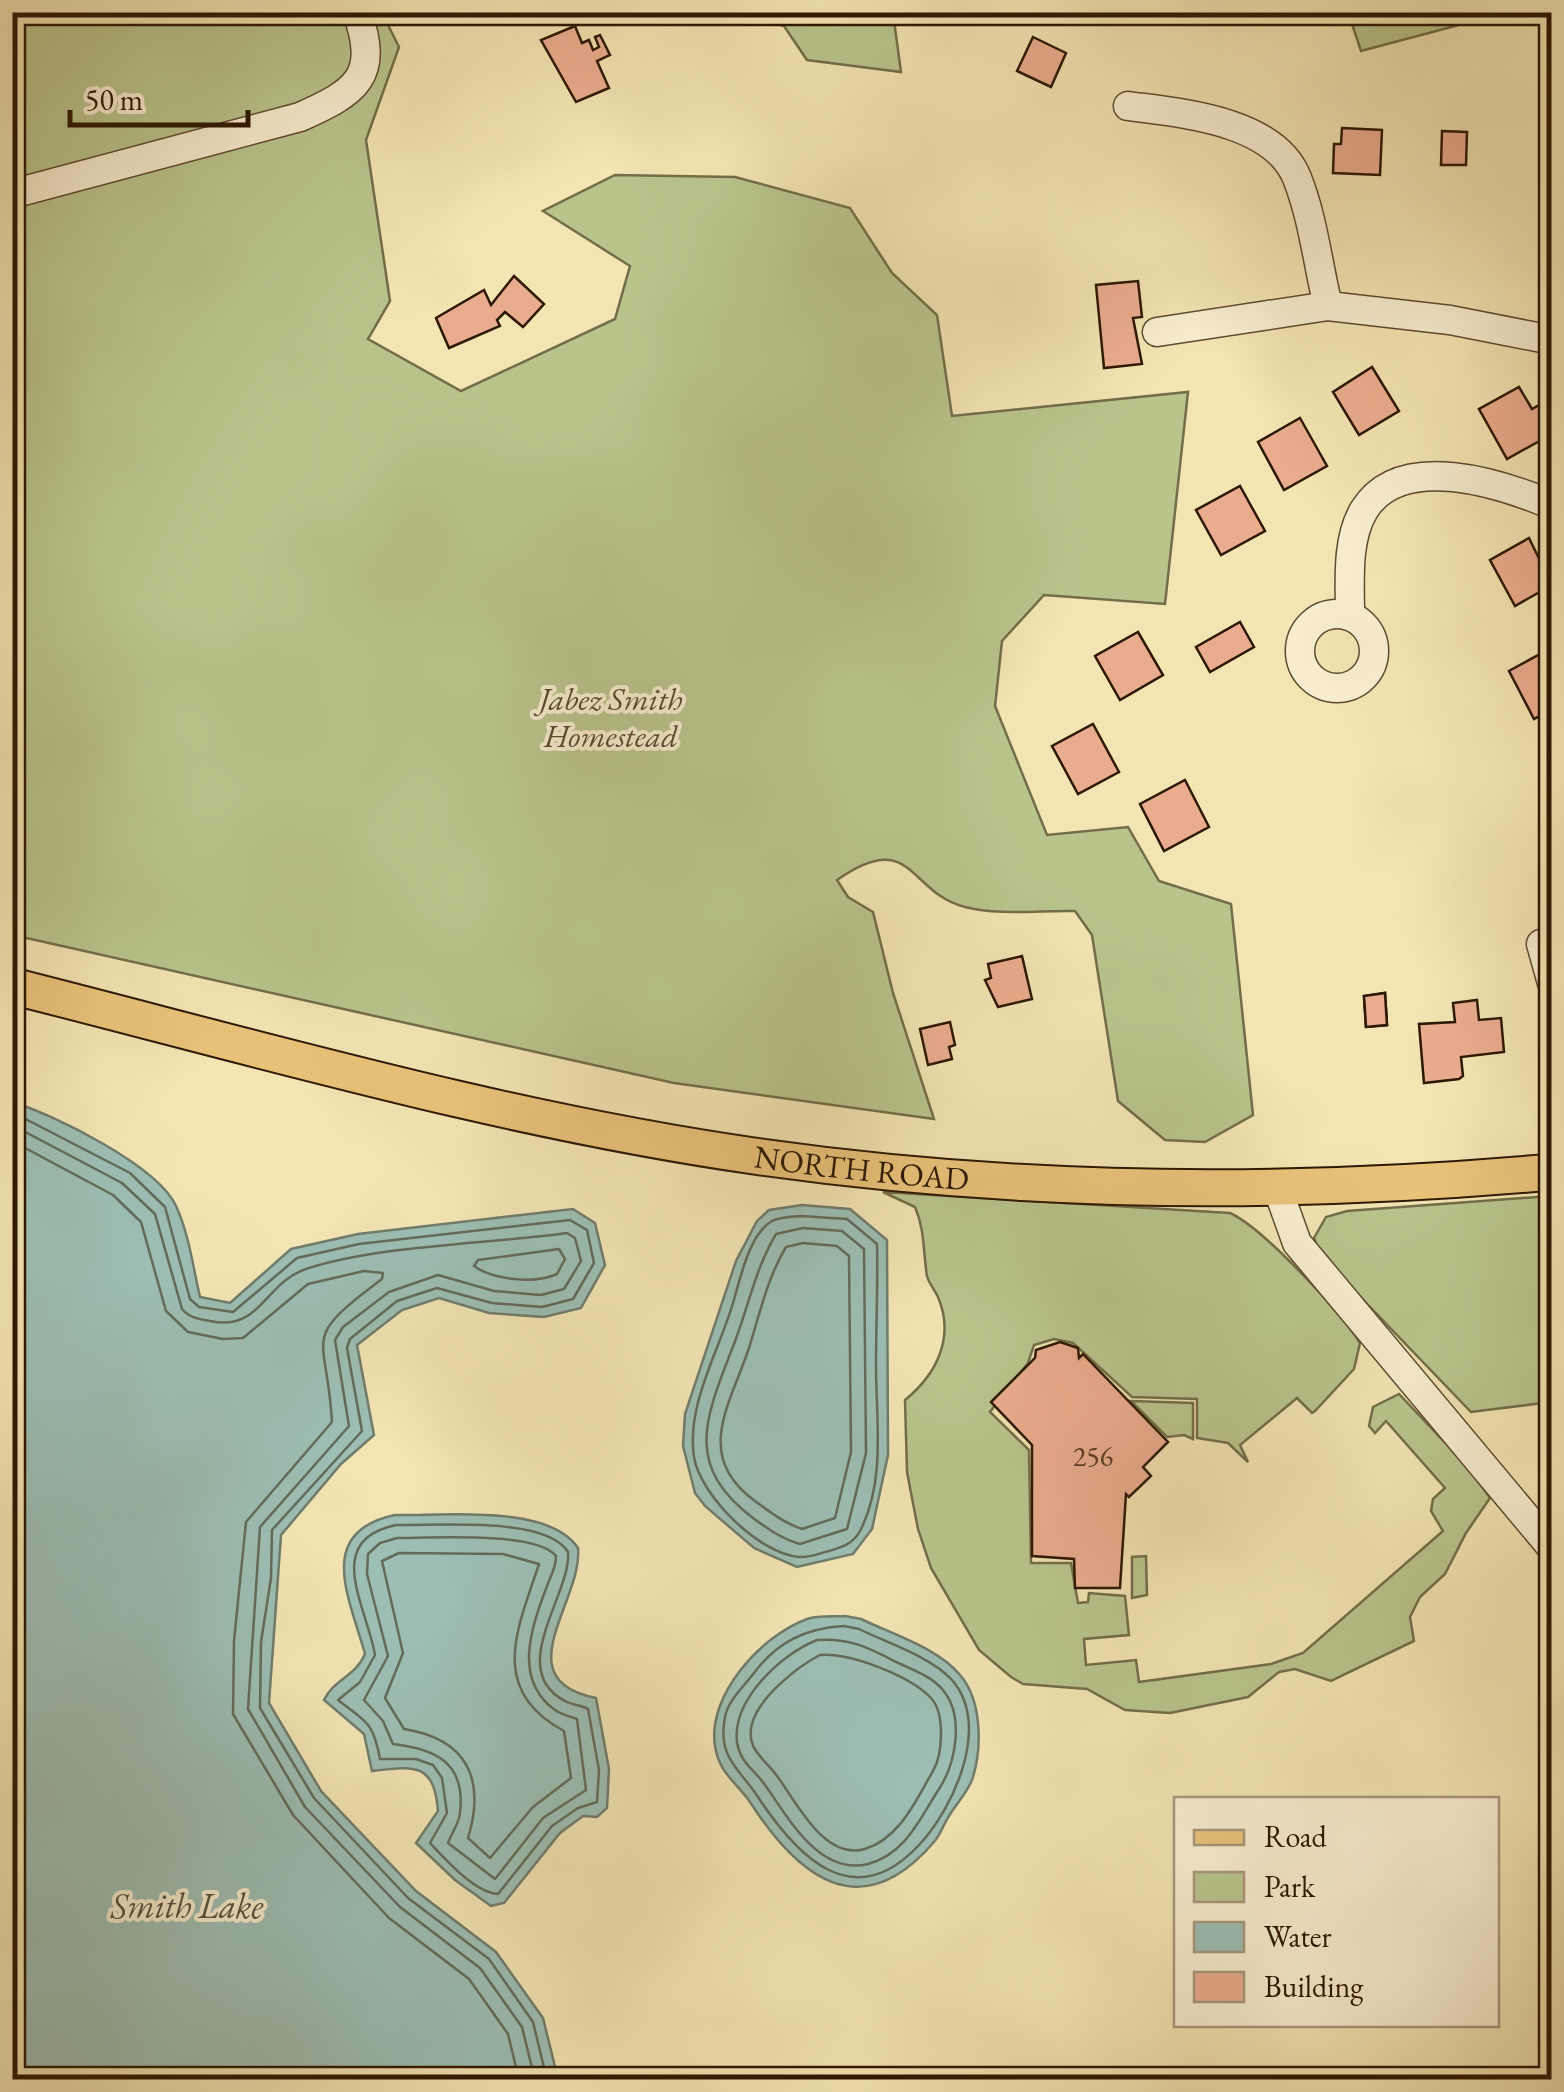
<svg xmlns="http://www.w3.org/2000/svg" width="1564" height="2092" viewBox="0 0 1564 2092" font-family="'EB Garamond',serif">
  <style>
    .green { fill: #b9c48d; stroke: #736e47; stroke-width: 2.5 }
    .water { fill: #9cbeb3; stroke: #707c6c; stroke-width: 2.5 }
    .lines { fill: none; stroke-linecap: round; stroke-linejoin: round }
    .shore { stroke: #646b5a; stroke-width: 2.5 }
    .building { fill: #eaac8f; stroke: #2d1801; stroke-width: 2.5 }
    .minor-casing { stroke: #5e4b2e; stroke-width: 31 }
    .major-casing { stroke: #2d1801; stroke-width: 39 }
    .minor { stroke: #f7edce; stroke-width: 28 }
    .major { stroke: #e9c27a; stroke-width: 35 }
    .labels { text-anchor: middle; dominant-baseline: central; stroke-width: 8; stroke-linejoin: round; paint-order: stroke }
    .number-label { font-size: 28px; fill: #5c3d24 }
    .park-label { font-size: 32px; font-style: italic; fill: #574c2b; stroke: #f7edce }
    .street-label { font-size: 32px; fill: #2d1801; stroke: #f7edce }
    .water-label { font-size: 35px; font-style: italic; fill: #54523f; stroke: #f7edce }
  </style>
  <rect width="100%" height="100%" fill="#f2e4b3"/>
  <filter id="stains"><feTurbulence type="fractalNoise" baseFrequency=".002" numOctaves="4"/><feColorMatrix values="0 0 0 0 .2 0 0 0 0 .09 0 0 0 0 .02 0 0 0 .5 -.17"/></filter>
  <radialGradient id="worn" r=".72"><stop offset=".6" stop-color="#630" stop-opacity="0"/><stop offset="1" stop-color="#630" stop-opacity=".3"/></radialGradient>
  <g class="green">
    <polygon points="1348,12 1504,12 1504,13 1361,51"/>
    <path d="M12,13H382L399,47L366,140L390,301L368,339L461,391L615,319L630,266L543,211L615,175L735,177L850,208L892,273L937,315L952,416L1188,392L1165,604L1044,595L1002,641L995,706L1047,835L1128,827L1159,881L1231,904L1253,1115L1205,1142L1165,1140L1118,1101L1092,935L1075,911C1041,910 999,916 965,907C908,893 913,827 837,880L848,897L873,912L893,993L934,1119L674,1083L13,935Z"/>
    <polygon points="741,13 893,13 901,72 807,60 784,26"/>
    <path d="M883,1192L1230,1213C1263,1228 1340,1311 1360,1343L1354,1369L1315,1411L1312,1413L1297,1398L1240,1445L1248,1462L1228,1443L1197,1438V1399L1132,1397L1073,1343L1054,1339L1034,1345L1028,1363L990,1412L1029,1450L1031,1563H1071L1078,1603L1088,1602L1089,1593L1125,1596L1129,1635L1084,1639L1086,1665L1136,1660L1139,1682L1271,1664L1303,1653L1443,1531L1431,1511L1433,1499L1445,1488L1386,1421L1375,1433L1369,1426L1373,1407L1399,1394L1469,1468L1490,1498L1466,1533L1445,1574L1420,1597L1410,1617L1414,1641L1331,1681L1295,1669L1279,1672L1248,1697L1170,1713L1125,1710L1087,1689L1023,1684L1011,1677L979,1650L931,1568L918,1529L907,1472L905,1400C937,1374 955,1337 938,1297C935,1290 929,1284 927,1276C923,1252 925,1230 915,1207Z"/>
    <polygon points="1551,1196 1551,1402 1471,1412 1321,1256 1314,1238 1326,1217 1347,1211"/>
    <polygon points="1131,1401 1193,1403 1193,1439 1184,1435 1167,1437"/>
    <polygon points="1146,1556 1147,1595 1132,1598 1132,1557"/>
  </g>
  <g class="water">
    <path d="M12,1102C53,1114 158,1166 176,1206C189,1234 193,1267 200,1297L230,1303L291,1249L358,1234L573,1209L595,1223L605,1265L581,1308L544,1317L489,1313L439,1298L402,1310L357,1345L374,1435L341,1464L281,1535L269,1703L321,1791L416,1891L496,1952L543,2018L558,2079H13Z"/>
    <polygon points="802,1205 850,1209 887,1240 888,1455 872,1529 853,1554 797,1567 754,1548 705,1506 695,1493 683,1446 685,1414 736,1261 757,1221 769,1210"/>
    <path d="M395,1515C444,1516 549,1504 578,1548C583,1601 504,1680 596,1698L609,1769L607,1808L597,1817L583,1816L560,1833L504,1903L491,1906L455,1880L416,1843L438,1811C434,1762 414,1766 372,1771L364,1734L324,1700C333,1680 356,1676 365,1654C350,1599 314,1532 395,1515Z"/>
    <path d="M845,1616L861,1619C892,1634 938,1648 960,1675C982,1700 982,1747 973,1777C969,1791 956,1804 949,1816C943,1825 941,1834 934,1842C861,1927 799,1878 750,1802C736,1782 719,1773 715,1746C707,1695 761,1636 807,1619C819,1615 833,1617 845,1616Z"/>
  </g>
  <g class="lines">
    <g class="shore">
      <polyline points="12,1112 130,1173 165,1207 190,1299 199,1307 233,1312 297,1258 359,1244 570,1220 587,1230 594,1263 573,1299 542,1307 492,1303 437,1288 397,1301 350,1339 347,1348 362,1431 272,1530 271,1578 261,1642 260,1708 314,1798 408,1898 489,1959 533,2022 547,2080"/>
      <path d="M12,1125L122,1183L155,1214L182,1309C190,1318 198,1319 210,1321C261,1332 264,1283 306,1269C379,1245 488,1244 567,1233L575,1238L581,1261L564,1289L541,1295L494,1291L438,1275L389,1292L343,1327L335,1340L349,1426L260,1527L248,1709L305,1807L400,1907L480,1968L522,2027L535,2080"/>
      <path d="M12,1141L113,1195L141,1222L166,1311L188,1332L223,1339L243,1338L308,1284L364,1271L383,1273L382,1279C298,1342 327,1331 332,1422L246,1522L234,1641L233,1714L293,1815L389,1918L469,1979L508,2034L519,2080"/>
      <path d="M801,1216L847,1219L877,1244C878,1284 876,1325 876,1366C876,1420 886,1481 860,1531C853,1544 842,1547 829,1551C820,1553 809,1558 799,1557C759,1554 700,1495 694,1457C686,1405 719,1351 733,1303C740,1280 749,1234 772,1221C780,1217 792,1217 801,1216Z"/>
      <path d="M803,1228L842,1231L864,1249L866,1453L847,1529L800,1544C782,1539 768,1529 753,1518C684,1466 705,1419 732,1349C748,1310 754,1271 776,1234Z"/>
      <path d="M803,1243L837,1246L849,1256L851,1452L835,1518L802,1529C784,1523 770,1512 755,1501C693,1456 730,1405 749,1348C760,1313 767,1279 786,1247Z"/>
      <path d="M559,1249L565,1259L557,1274C535,1284 493,1280 474,1266L478,1260Z"/>
      <path d="M396,1525C436,1526 546,1516 568,1552C572,1593 505,1670 565,1701C572,1705 581,1705 588,1709L599,1770L597,1802L578,1808L552,1826L498,1894C474,1892 446,1860 430,1843L447,1813L442,1778L433,1765L416,1759H380C373,1721 366,1722 338,1700L360,1682L375,1655C367,1607 322,1540 396,1525Z"/>
      <path d="M397,1538C430,1538 536,1531 556,1556C556,1568 551,1575 547,1586C532,1626 512,1679 555,1710C562,1715 570,1716 577,1719L586,1790L543,1818L495,1879L448,1843C451,1834 459,1824 460,1813C466,1762 435,1749 393,1744L383,1721L364,1700L388,1656L367,1574L368,1554L380,1543Z"/>
      <path d="M399,1553L503,1554L539,1564C518,1628 487,1690 564,1731L571,1778L533,1807L490,1858L468,1838C486,1779 467,1739 404,1729L385,1698L403,1653L382,1561Z"/>
      <path d="M844,1626L859,1629C887,1643 930,1656 952,1680C992,1725 953,1809 919,1845C853,1916 797,1856 758,1797C739,1768 717,1758 725,1717C727,1702 745,1685 754,1673C777,1642 806,1628 844,1626Z"/>
      <path d="M817,1640C849,1638 868,1647 896,1662C911,1669 931,1676 942,1689C965,1715 956,1763 939,1789C920,1818 906,1854 868,1864C819,1876 788,1817 765,1785C754,1769 740,1763 737,1742C732,1700 781,1654 817,1640Z"/>
      <path d="M820,1655C850,1653 909,1675 931,1698C945,1713 943,1754 933,1771C916,1800 900,1838 865,1849C824,1861 796,1801 777,1776C765,1759 745,1749 752,1724C759,1697 797,1667 820,1655Z"/>
    </g>
  </g>
  <g class="building">
    <polygon points="575,26 582,43 589,40 593,50 599,47 595,37 600,35 610,55 597,61 609,88 576,102 541,40"/>
    <polygon points="1033,37 1066,53 1051,87 1017,71"/>
    <polygon points="1342,128 1382,130 1380,175 1333,173 1334,144 1341,144"/>
    <polygon points="1442,131 1467,132 1466,165 1441,165"/>
    <polygon points="514,276 544,304 523,327 505,312 497,320 500,326 449,348 436,318 484,290 491,305"/>
    <polygon points="1138,281 1142,317 1133,318 1142,364 1104,368 1096,285"/>
    <polygon points="1372,367 1399,411 1359,435 1333,392"/>
    <polygon points="1519,387 1532,409 1541,404 1552,422 1552,434 1507,459 1479,409"/>
    <polygon points="1300,418 1327,466 1284,490 1258,442"/>
    <polygon points="1240,486 1265,531 1221,555 1196,510"/>
    <polygon points="1529,538 1552,585 1515,606 1490,560"/>
    <polygon points="1240,622 1254,647 1210,672 1196,647"/>
    <polygon points="1138,632 1163,675 1120,700 1095,656"/>
    <polygon points="1551,648 1552,709 1534,719 1509,671"/>
    <polygon points="1093,724 1119,772 1078,794 1052,746"/>
    <polygon points="1185,780 1209,827 1164,851 1140,804"/>
    <polygon points="1022,956 1032,999 998,1007 985,980 991,978 988,964"/>
    <polygon points="1385,993 1387,1025 1366,1027 1364,996"/>
    <polygon points="1385,993 1387,1025 1366,1027 1364,996"/>
    <polygon points="1477,1000 1479,1020 1501,1018 1504,1052 1461,1057 1463,1076 1459,1079 1424,1083 1419,1024 1455,1022 1453,1003"/>
    <polygon points="950,1022 955,1045 949,1047 952,1059 928,1065 920,1029"/>
    <polygon points="1060,1342 1078,1348 1079,1358 1083,1354 1168,1442 1143,1467 1151,1476 1129,1497 1126,1494 1120,1588 1075,1588 1074,1559 1032,1556 1032,1445 991,1402 1035,1358 1036,1350"/>
  </g>
  <g class="lines">
    <defs>
      <g id="minor">
        <path d="M1128,106C1180,113 1274,120 1297,178C1313,218 1318,265 1328,306"/>
        <path d="M12,194L300,117C356,92 380,77 357,12"/>
        <polyline points="1157,332 1328,306 1450,320 1552,340"/>
        <circle cx="1337" cy="651" r="37"/>
        <path d="M1350,616C1350,582 1346,540 1364,510C1401,450 1502,484 1552,505"/>
        <polyline points="1552,941 1541,944 1552,983"/>
        <polyline points="1278,1190 1297,1243 1552,1548"/>
      </g>
      <g id="major">
        <path id="s1" d="M12,986C257,1048 503,1120 754,1156C1019,1194 1285,1196 1552,1172"/>
      </g>
    </defs>
    <use href="#minor" class="minor-casing"/>
    <use href="#major" class="major-casing"/>
    <use href="#minor" class="minor"/>
    <use href="#major" class="major"/>
  </g>
  <g class="labels">
    <g class="number-label">
      <text x="1093" y="1456">256</text>
    </g>
    <g class="park-label">
      <text x="611" y="699">Jabez Smith<tspan x="611" dy="37">Homestead</tspan></text>
    </g>
    <g class="street-label">
      <text stroke="none"><textPath href="#s1" startOffset="870">NORTH ROAD</textPath></text>
    </g>
    <g class="water-label">
      <text x="187" y="1905">Smith Lake</text>
    </g>
  </g>
  <rect width="1564" height="2092" fill="none" stroke="#f2e4b3" stroke-width="50"/>
  <rect x="15" y="15" width="1534" height="2062" fill="none" stroke="#2d1801" stroke-width="5"/>
  <rect x="25" y="25" width="1514" height="2042" fill="none" stroke="#2d1801" stroke-width="2.5"/>
  <rect x="1174" y="1797" width="325" height="230" fill="#f7edce" stroke="#a6987c" stroke-width="2.5"/>
  <rect x="1194" y="1830" width="50" height="15" fill="#e9c27a" stroke="#a6987c" stroke-width="2.5"/>
  <text x="1264" y="1847" font-size="30" fill="#2d1801">Road</text>
  <rect x="1194" y="1872" width="50" height="30" fill="#b9c48d" stroke="#a6987c" stroke-width="2.5"/>
  <text x="1264" y="1897" font-size="30" fill="#2d1801">Park</text>
  <rect x="1194" y="1922" width="50" height="30" fill="#9cbeb3" stroke="#a6987c" stroke-width="2.5"/>
  <text x="1264" y="1947" font-size="30" fill="#2d1801">Water</text>
  <rect x="1194" y="1972" width="50" height="30" fill="#eaac8f" stroke="#a6987c" stroke-width="2.5"/>
  <text x="1264" y="1997" font-size="30" fill="#2d1801">Building</text>
  <path d="M70 110v15h178v-15" fill="none" stroke="#2d1801" stroke-width="5"/>
  <text x="85" y="110" font-size="30" fill="#2d1801" stroke="#f7edce" stroke-width="8" paint-order="stroke">50 m</text>
  <rect width="100%" height="100%" filter="url(#stains)"/>
  <rect width="100%" height="100%" fill="url(#worn)"/>
</svg>
